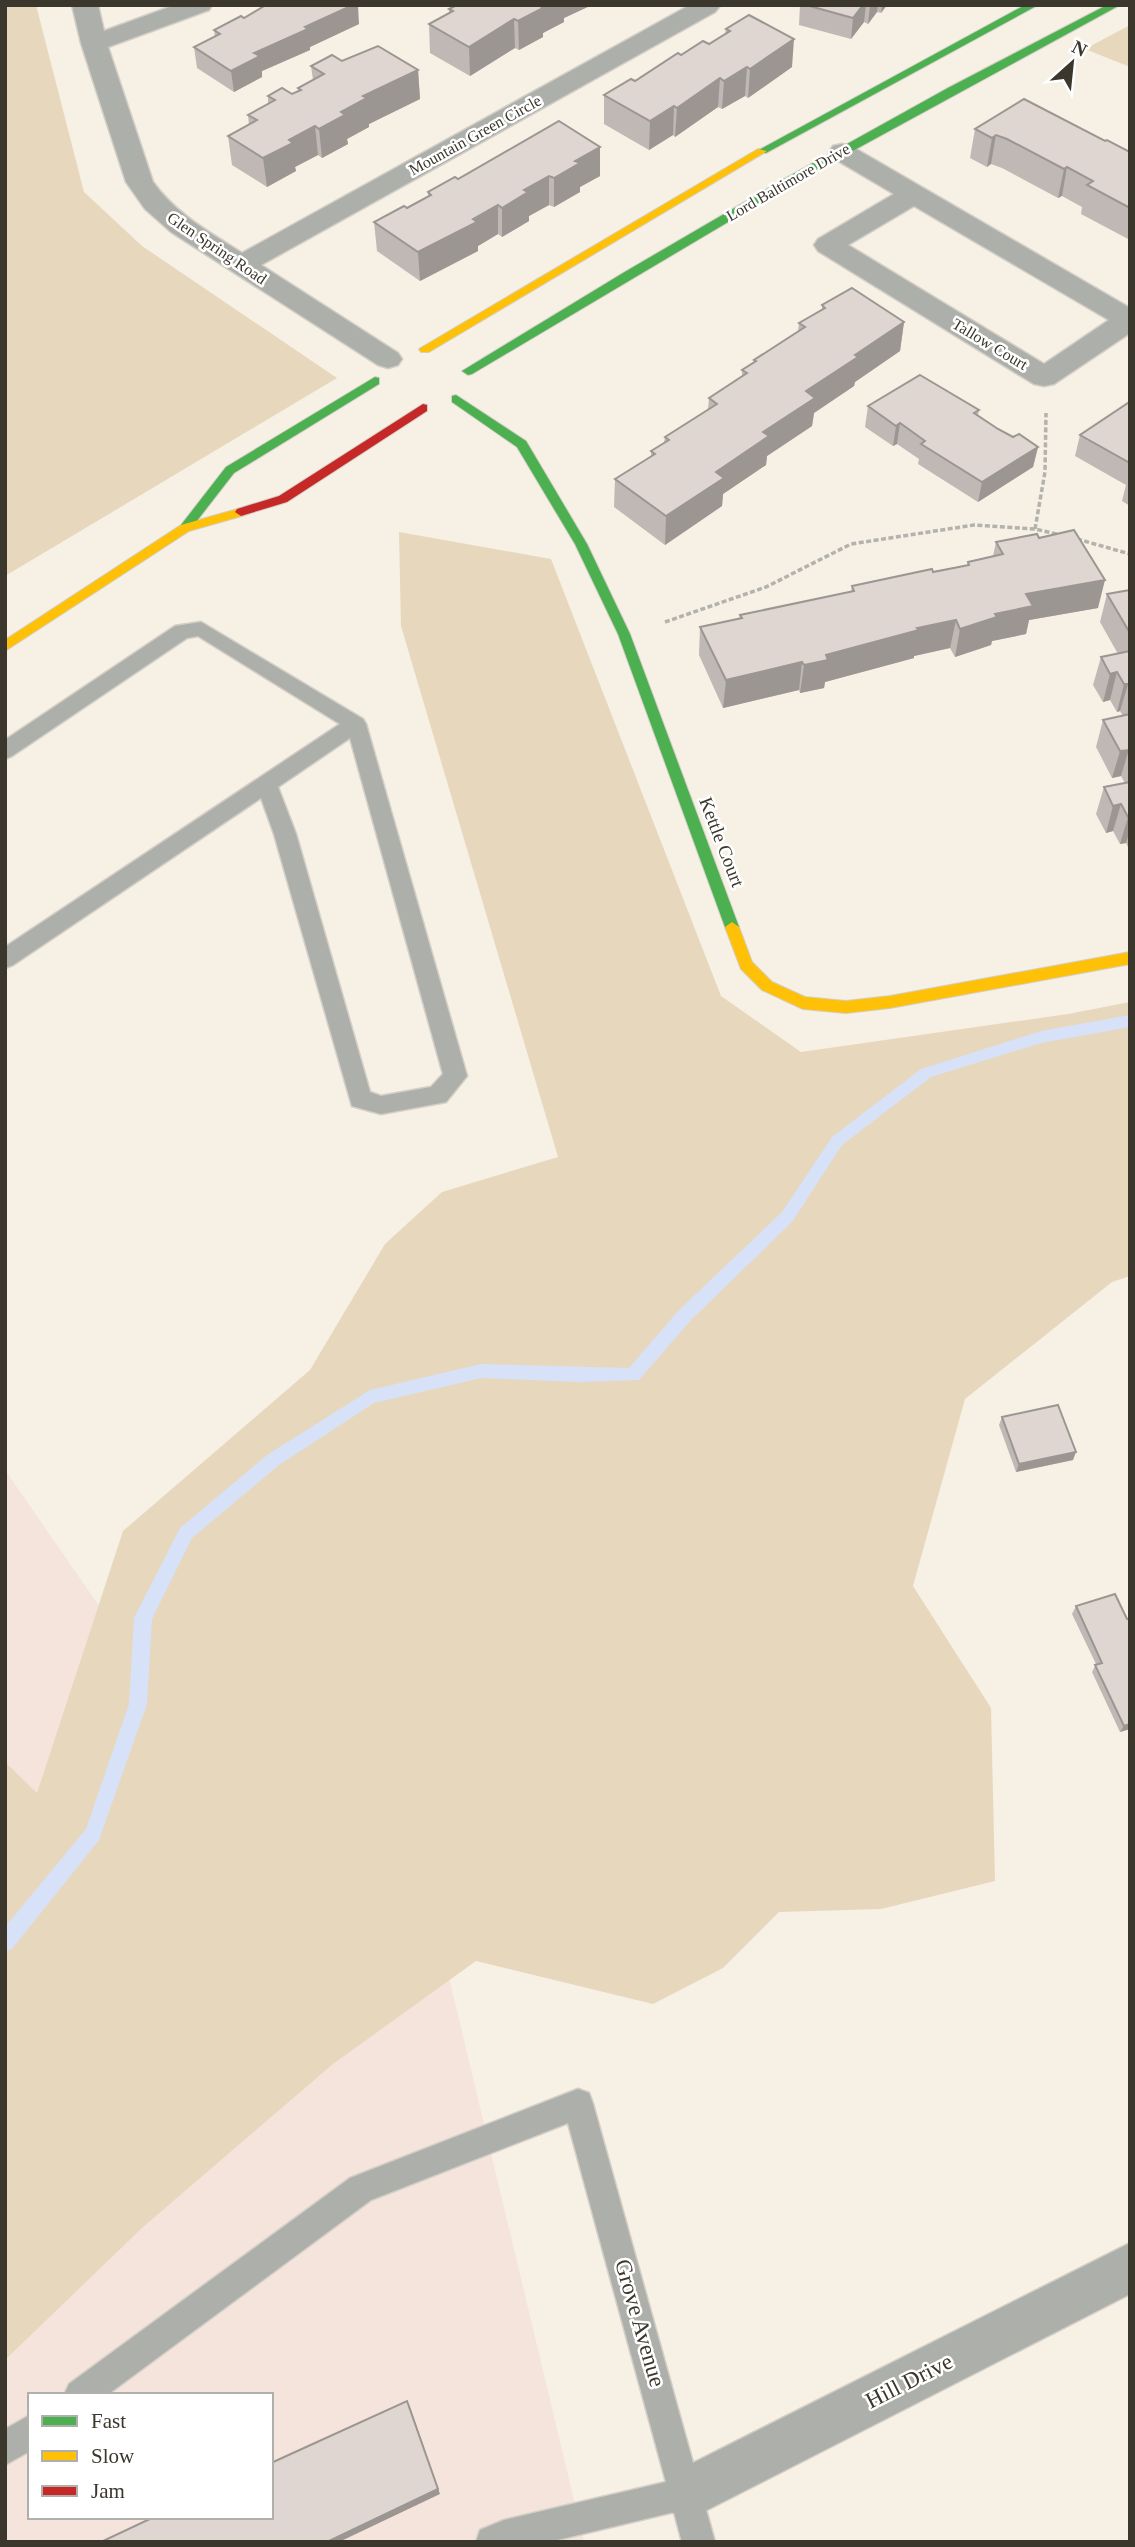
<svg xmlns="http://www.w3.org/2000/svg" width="1135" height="2547" viewBox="0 0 1135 2547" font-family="Georgia,serif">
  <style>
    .commercial { fill: #f5e4dc; fill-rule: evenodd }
    .green { fill: #e7d8bd }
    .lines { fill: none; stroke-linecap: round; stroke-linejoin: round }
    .stream { fill: #d7e1f7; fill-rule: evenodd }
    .lane-casing { stroke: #d3cec6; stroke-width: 3 }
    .street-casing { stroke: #d3cec6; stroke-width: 3 }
    .fast-casing { stroke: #d3cec6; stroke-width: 2 }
    .slow-casing { stroke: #d3cec6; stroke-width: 2 }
    .jam-casing { stroke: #d3cec6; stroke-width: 2 }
    .path { stroke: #b3b2ac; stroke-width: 3.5; stroke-dasharray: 5 2.5; stroke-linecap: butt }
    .lane { fill: #adafaa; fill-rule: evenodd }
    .street { fill: #adafaa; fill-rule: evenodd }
    .fast { fill: #4caf50; fill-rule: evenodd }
    .slow { fill: #ffc107; fill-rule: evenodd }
    .jam { fill: #c62828; fill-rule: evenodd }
    .wall { fill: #c0b8b4 }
    .shaded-wall { fill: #9c9692 }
    .building { fill: #dfd6d1; stroke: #9c9692; stroke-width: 2 }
    .labels { text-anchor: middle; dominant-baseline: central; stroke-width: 5; stroke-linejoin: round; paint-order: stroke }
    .far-street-label { font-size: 16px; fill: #3c372d; stroke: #fff }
    .street-label { font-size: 19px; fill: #3c372d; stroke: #fff }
    .near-street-label { font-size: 23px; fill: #3c372d; stroke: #fff }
  </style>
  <rect width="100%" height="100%" fill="#f6f0e5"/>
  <path class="commercial" d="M5,1470L310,1911L434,1915L584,2542H5ZM30,2395H271V2517H30Z"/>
  <g class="green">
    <polygon points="5,5 36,5 84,192 142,246 337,378 5,576"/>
    <polygon points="1130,25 1130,67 1085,49"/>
    <polygon points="399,532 551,559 721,996 801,1052 1068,1014 1130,1002 1130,1276 1112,1282 965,1399 913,1586 991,1708 995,1881 881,1909 779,1912 723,1968 653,2004 476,1961 333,2064 142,2228 5,2360 5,1762 37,1793 123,1531 310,1370 385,1244 442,1192 558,1157 401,626"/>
  </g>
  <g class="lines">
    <polygon class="stream" points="1130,1015 1130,1027 1041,1043 931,1077 842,1145 792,1222 691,1320 639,1380 578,1382 481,1378 374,1403 279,1465 192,1538 152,1619 147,1704 99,1840 12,1949 5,1951 5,1927 86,1829 129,1704 134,1618 180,1528 267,1455 370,1390 481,1364 629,1368 679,1310 782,1212 832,1137 921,1069 1041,1031"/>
    <defs>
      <g id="lane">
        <path d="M201,622L363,719L366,724L467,1076L446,1102L381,1114L352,1106L274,834L261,798L13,965L5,968V947L340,724L198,636L187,638L12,756L5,759V740L175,626ZM350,738L443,1074L431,1087L381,1096L370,1092L296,834L278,787Z"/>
        <polygon points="578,2089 589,2093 593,2104 715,2542 682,2542 674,2512 549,2542 476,2542 480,2530 504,2520 666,2482 568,2123 371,2200 107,2395 64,2395 69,2384 350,2178"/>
        <polygon points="30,2415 30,2451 5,2465 5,2429"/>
      </g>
      <g id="street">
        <path d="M72,5H98L104,31L175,5H212L209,10L108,47L153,182C176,214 209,232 242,253L690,5L719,7L715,12L261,265L398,353L402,359L398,365L388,368L378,365L171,232L145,209L126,182L81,43Z"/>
        <path d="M842,144L851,146L1130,308V333L1054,384L1044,386L1034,384L818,251L814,245L818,239L894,194L833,158L829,152L833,146ZM914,206L1109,320L1044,364L848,245Z"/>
        <polygon points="1130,2243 1130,2294 705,2511 687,2519 669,2511 661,2493 669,2475"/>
      </g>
      <g id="fast">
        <polygon points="1025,5 1038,5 766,153 757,151"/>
        <polygon points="1107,5 1120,5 792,184 472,374 468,375 462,371 623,273 784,179 946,89"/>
        <polygon points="375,377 379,378 379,384 234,473 189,531 181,531 181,525 226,467"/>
        <polygon points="456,395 526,441 587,544 630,634 739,927 737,931 727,931 725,927 618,634 575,544 517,447 452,402 452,396"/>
      </g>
      <g id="slow">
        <polygon points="758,149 767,151 429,352 421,352 419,349"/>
        <polygon points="241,508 245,509 245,515 189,531 5,651 5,640 181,525"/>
        <polygon points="732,922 739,927 752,962 772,982 805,997 846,1001 890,996 1130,952 1130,964 890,1008 846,1013 803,1009 762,990 741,969 725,927"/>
      </g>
      <polygon id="jam" points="423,404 427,405 427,411 287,502 241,516 235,512 237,509 279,496"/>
    </defs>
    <use href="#lane" class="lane-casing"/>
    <use href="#street" class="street-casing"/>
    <use href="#fast" class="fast-casing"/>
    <use href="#slow" class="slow-casing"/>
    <use href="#jam" class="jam-casing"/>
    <g class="path">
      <polyline points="1035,529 1045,472 1046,413"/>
      <polyline points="1077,539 1130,554"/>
      <polyline points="665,622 766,587 851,544 974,525 1035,529 1061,535"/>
    </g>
    <use href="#lane" class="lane"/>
    <use href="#street" class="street"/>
    <use href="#fast" class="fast"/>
    <use href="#slow" class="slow"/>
    <use href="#jam" class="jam"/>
  </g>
  <g class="wall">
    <polygon points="457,5 592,5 564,18 564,22 543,33 543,37 519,50 515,48 470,76 430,53 429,24 449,13 449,9"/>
    <polygon points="800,5 887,5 881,13 877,12 868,24 864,22 851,39 799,25"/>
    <polygon points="244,18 359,24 310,47 310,50 262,71 262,77 234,92 197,68 194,47 215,37 214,30"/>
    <polygon points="726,29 792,67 748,98 745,96 722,109 718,107 675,137 673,135 649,150 604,124 604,95 635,81 681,55 709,44 725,34"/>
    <polygon points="342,61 418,70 420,99 369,124 369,127 347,139 348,144 322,158 318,155 295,167 296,171 267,187 232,165 228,136 249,125 248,115 268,104 268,96 292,94 298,91 298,88 313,80 311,66"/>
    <polygon points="559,121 600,176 580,187 580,192 554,207 549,205 529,216 529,221 502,237 498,234 478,246 478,251 420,281 377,251 374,222 407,208 428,197 428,192 458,179"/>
    <polygon points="975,129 1105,141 1130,152 1130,240 1081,214 1082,207 1062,196 1058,198 1002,168 991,164 987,167 970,158"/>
    <polygon points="822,305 904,322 900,351 855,382 854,386 814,413 812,426 767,456 766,465 723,494 722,506 665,545 614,507 615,479 651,457 651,451 664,443 665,437 708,409 709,398 742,376 742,370 754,363 754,360 798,331 799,323 822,309"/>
    <polygon points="1130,404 1130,506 1122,501 1126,485 1075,456 1080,435"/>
    <polygon points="868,406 979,410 978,415 998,429 1013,437 1038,447 1033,467 978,502 918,464 919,459 897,444 893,446 865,427"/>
    <polygon points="1039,538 1098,608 1029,620 1026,634 992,641 991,645 955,657 950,648 914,656 914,658 825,682 824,688 800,693 799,690 723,708 699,655 700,627 739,619 740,615 851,592 852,586 967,565 968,562 993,556 996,542"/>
    <polygon points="1130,590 1130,851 1126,843 1120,844 1113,831 1106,833 1096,814 1104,787 1125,783 1121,776 1112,778 1096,747 1103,720 1123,716 1120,711 1117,712 1110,700 1103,702 1093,685 1101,657 1118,654 1100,622 1107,594"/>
    <polygon points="1002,1417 1073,1460 1016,1472 999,1425"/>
    <polygon points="1076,1606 1127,1619 1130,1618 1130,1729 1120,1732 1092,1672 1096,1664 1072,1614"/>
  </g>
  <g class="shaded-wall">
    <polygon points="353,5 358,5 359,24 310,47 310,50 262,71 262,77 234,92 231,71 254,53 305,27"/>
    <polygon points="541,5 592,5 564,18 564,22 543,33 543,37 519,50 518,21"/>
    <polygon points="863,5 866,5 864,22 851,39 853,18"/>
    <polygon points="870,5 878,5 877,12 868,24"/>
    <polygon points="882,5 887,5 881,13"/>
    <polygon points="514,19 515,48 470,76 469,47"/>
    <polygon points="794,39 792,67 748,98 750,69"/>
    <polygon points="747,67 745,96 722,109 724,81"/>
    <polygon points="418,70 420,99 369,124 369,127 347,139 348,144 322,158 319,129 363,96"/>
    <polygon points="720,78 718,107 675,137 677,108"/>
    <polygon points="674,106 673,135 649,150 650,121"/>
    <polygon points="315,126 318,155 295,167 296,171 267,187 263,158 289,140"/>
    <polygon points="996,135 991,164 987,167 992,138"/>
    <polygon points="600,147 600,176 580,187 580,192 554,207 554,178 575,161"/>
    <polygon points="1067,167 1062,196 1058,198 1064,169"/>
    <polygon points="549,176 549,205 529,216 529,221 502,237 502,208 524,190"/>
    <polygon points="498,205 498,234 478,246 478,251 420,281 418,252"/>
    <polygon points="904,322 900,351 855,382 854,386 814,413 812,426 767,456 766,465 723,494 722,506 665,545 666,516 763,432 806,391 855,355"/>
    <polygon points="900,423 897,444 893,446 896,426"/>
    <polygon points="1038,447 1033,467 978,502 982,482"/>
    <polygon points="1105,580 1098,608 1029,620 1026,634 992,641 991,645 955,657 960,629 995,614 1026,594"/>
    <polygon points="956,620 950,648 914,656 914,658 825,682 824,688 800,693 804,665 826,655 917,628"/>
    <polygon points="802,662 799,690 723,708 726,680"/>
    <polygon points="1117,672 1110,700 1103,702 1110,674"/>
    <polygon points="1124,684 1128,684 1120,711 1117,712"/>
    <polygon points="1129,749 1121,776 1112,778 1120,751"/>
    <polygon points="1121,804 1113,831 1106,833 1113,806"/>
    <polygon points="1128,817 1130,817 1130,830 1126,843 1120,844"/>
    <polygon points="1076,1452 1073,1460 1016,1472 1019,1464"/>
    <polygon points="1130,1724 1130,1729 1120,1732 1124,1726"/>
    <polygon points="407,2401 410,2407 440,2494 339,2542 327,2542"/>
  </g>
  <g class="building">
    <polygon points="266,5 353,5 305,27 308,29 254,53 260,56 231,71 194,47 220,34 214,30 241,16 244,18"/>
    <polygon points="457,5 541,5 540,6 543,8 518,21 514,19 469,47 429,24 453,11 449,9"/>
    <polygon points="806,5 863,5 853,18"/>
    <polygon points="749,15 794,39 750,69 747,67 724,81 720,78 677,108 674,106 650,121 604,95 631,79 635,81 678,53 681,55 703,41 709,44 730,31 726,29"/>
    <polygon points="378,46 418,70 363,96 367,98 341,112 345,115 319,129 315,126 289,140 293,143 263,158 228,136 257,120 248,115 275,100 268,96 282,88 292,94 301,90 298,88 324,74 311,66 332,55 342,61"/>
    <polygon points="1024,99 1105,141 1107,140 1130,152 1130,208 1087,185 1093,181 1067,167 1064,169 1007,139 996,135 992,138 975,129"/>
    <polygon points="559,121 600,147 575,161 580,163 554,178 549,176 524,190 528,192 502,208 498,205 473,219 477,222 418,252 374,222 404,206 407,208 431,195 428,192 455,177 458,179"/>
    <polygon points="852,288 904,322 855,355 858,357 806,391 815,398 763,432 769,436 716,472 724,478 666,516 615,479 655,454 651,451 669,440 665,437 717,404 709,398 747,373 742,370 756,361 754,360 805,327 799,323 825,308 822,305"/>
    <polygon points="920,375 979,410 974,413 998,429 1013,437 1019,434 1038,447 982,482 921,444 925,441 900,423 896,426 868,406"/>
    <polygon points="1128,403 1130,404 1130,463 1080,435"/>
    <polygon points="1074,530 1105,580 1026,594 1033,606 995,614 997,617 960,629 956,620 917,628 919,630 826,655 828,660 804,665 802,662 726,680 700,627 742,618 740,615 854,591 852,586 932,569 933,572 969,565 968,562 1003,554 996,542 1037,534 1039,538"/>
    <polygon points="1130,590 1130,633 1107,594"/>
    <polygon points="1130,651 1130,686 1128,684 1124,684 1117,672 1110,674 1101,657"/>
    <polygon points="1130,714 1130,750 1120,751 1103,720"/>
    <polygon points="1130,782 1130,817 1128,817 1121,804 1113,806 1104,787"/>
    <polygon points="1058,1405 1076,1452 1019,1464 1002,1417"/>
    <polygon points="1115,1594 1127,1619 1130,1618 1130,1724 1124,1726 1095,1665 1102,1663 1076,1606"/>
    <polygon points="407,2401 438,2489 327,2542 101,2542 154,2517 271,2517 271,2463"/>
  </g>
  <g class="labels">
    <g class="far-street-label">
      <text transform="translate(475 135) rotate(-29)">Mountain Green Circle</text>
      <text transform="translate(788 182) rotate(-30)">Lord Baltimore Drive</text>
      <text transform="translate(217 248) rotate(34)">Glen Spring Road</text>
      <text transform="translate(990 344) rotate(31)">Tallow Court</text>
    </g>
    <g class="street-label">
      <text transform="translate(722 842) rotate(69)">Kettle Court</text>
    </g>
    <g class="near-street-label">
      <text transform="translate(640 2323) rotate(74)">Grove Avenue</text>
      <text transform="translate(909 2381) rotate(-27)">Hill Drive</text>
    </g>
  </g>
  <rect width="1135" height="2547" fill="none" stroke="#3c372d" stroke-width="14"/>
  <rect x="28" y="2393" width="245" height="126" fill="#ffffff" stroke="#b1afab" stroke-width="2"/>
  <rect x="42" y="2416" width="35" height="10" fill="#4caf50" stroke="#b1afab" stroke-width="2"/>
  <text x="91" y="2428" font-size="21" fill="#3c372d">Fast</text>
  <rect x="42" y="2451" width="35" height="10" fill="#ffc107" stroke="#b1afab" stroke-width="2"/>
  <text x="91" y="2463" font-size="21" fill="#3c372d">Slow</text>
  <rect x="42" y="2486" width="35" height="10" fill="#c62828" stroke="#b1afab" stroke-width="2"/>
  <text x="91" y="2498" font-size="21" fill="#3c372d">Jam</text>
  <g transform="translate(1072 63) rotate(27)" stroke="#ffffff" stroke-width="5" paint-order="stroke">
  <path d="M0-5L12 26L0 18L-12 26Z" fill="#3c372d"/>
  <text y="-10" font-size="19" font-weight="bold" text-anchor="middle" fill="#3c372d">N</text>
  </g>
</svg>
